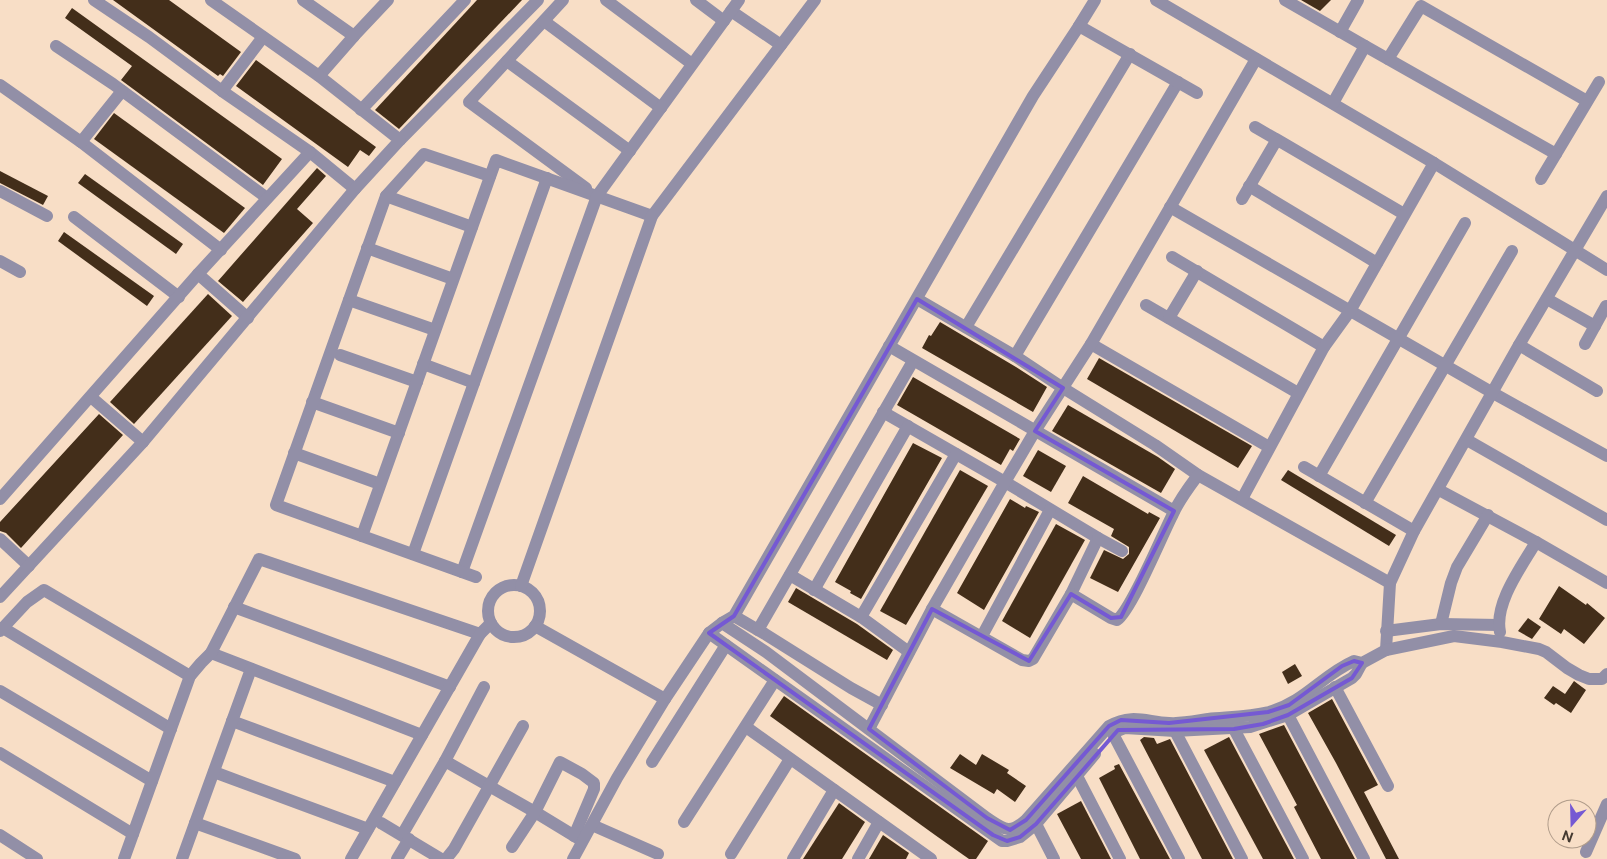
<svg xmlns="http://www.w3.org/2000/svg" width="1607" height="859" viewBox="0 0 1607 859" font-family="'Public Sans',sans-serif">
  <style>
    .building { fill: #432e1a }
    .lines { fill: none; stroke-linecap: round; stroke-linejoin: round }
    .minor { stroke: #928fa7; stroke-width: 12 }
    .marked { fill: none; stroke: #7559d3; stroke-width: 4; stroke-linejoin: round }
  </style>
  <rect width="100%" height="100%" fill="#f8dec6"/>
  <g class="building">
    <polygon points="113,0 169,0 241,52 223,76 220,74 218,76"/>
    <polygon points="477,0 522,0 399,129 375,110"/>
    <polygon points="1301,0 1331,0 1320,11"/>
    <polygon points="72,8 282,159 263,185 121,80 132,66 65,18"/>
    <polygon points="256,60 376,147 369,156 360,150 348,167 236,86"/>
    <polygon points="114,113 245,208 224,233 94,139"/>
    <polygon points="317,168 326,176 297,209 313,223 243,302 218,281"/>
    <polygon points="0,171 48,196 43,205 0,183"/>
    <polygon points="85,174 183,244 176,254 78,183"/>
    <polygon points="64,232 154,296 147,306 58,241"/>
    <polygon points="208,294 232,316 134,424 110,402"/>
    <polygon points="940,322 1016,367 1047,387 1033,412 922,348 929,335 931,336"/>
    <polygon points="1099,358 1252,446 1238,468 1087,379"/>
    <polygon points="913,377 1020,439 1013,451 1010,449 1001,465 897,405"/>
    <polygon points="1068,405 1158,457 1175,469 1161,493 1052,431"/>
    <polygon points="99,414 123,435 21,548 6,533 0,531 0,522"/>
    <polygon points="913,443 942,458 861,599 850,593 851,591 835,582"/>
    <polygon points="1038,450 1066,466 1051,492 1023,476"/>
    <polygon points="960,470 988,486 906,625 880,611"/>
    <polygon points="1288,470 1396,535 1389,546 1281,480"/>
    <polygon points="1083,476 1148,514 1149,512 1160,518 1118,592 1090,578 1104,550 1123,559 1129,554 1129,547 1111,536 1114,529 1068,503"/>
    <polygon points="1010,499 1025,508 1026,506 1039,512 984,610 957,593"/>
    <polygon points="1056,524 1085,540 1030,638 1002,621"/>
    <polygon points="1559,586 1586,605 1587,603 1605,618 1584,644 1564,629 1561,634 1539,619"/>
    <polygon points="796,588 857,624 893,650 887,660 788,602"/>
    <polygon points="1528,618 1541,627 1532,639 1518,631"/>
    <polygon points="1295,664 1302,676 1288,684 1282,672"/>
    <polygon points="1574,681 1586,690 1571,713 1556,703 1554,705 1544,698 1553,686 1565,694"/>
    <polygon points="784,696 988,841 976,859 969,859 935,835 770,716"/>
    <polygon points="1332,699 1378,785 1364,792 1399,859 1386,859 1336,763 1308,713"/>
    <polygon points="1284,725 1355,859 1321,859 1294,807 1297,805 1259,734"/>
    <polygon points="1144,737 1154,738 1157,744 1170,739 1233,859 1202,859 1140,740"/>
    <polygon points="1229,737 1294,859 1263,859 1204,750"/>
    <polygon points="960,754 976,765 982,754 1009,770 1007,773 1026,786 1015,802 997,789 994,794 950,768"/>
    <polygon points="1119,764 1170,859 1140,859 1099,778 1115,769 1114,766"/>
    <polygon points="1081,801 1111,859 1081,859 1057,814"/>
    <polygon points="839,803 865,822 842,859 803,859"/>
    <polygon points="883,835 909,853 906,859 869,859"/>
  </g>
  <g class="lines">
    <g class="minor">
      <polyline points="94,0 149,37 222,91 310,152 355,189"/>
      <polyline points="303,0 354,36"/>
      <polyline points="563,0 469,102 586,188"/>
      <polyline points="606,0 692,64"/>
      <polyline points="696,0 724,21"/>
      <polyline points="1156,0 1434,163 1607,270"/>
      <polyline points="1285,0 1365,46"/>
      <polyline points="731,11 781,45"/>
      <polyline points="544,21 661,108"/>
      <polyline points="1079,26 1095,0"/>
      <polyline points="1340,32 1358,0"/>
      <polyline points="56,46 113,84 267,198"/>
      <polyline points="1388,59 1421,6 1587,101"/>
      <polyline points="507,61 630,151"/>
      <polyline points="319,76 354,36 388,0"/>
      <polyline points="0,85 81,142 221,250"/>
      <polyline points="222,91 263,37"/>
      <polyline points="1333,103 1365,46 1556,154 1599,82"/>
      <polyline points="361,110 465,0"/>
      <polyline points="1276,139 1404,214"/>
      <polyline points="400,140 538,0"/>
      <polyline points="81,142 122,91"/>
      <polyline points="1541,179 1556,154"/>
      <polyline points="1249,186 1377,263"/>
      <polyline points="0,191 47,216"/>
      <polyline points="386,196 472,227"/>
      <polyline points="1242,199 1276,141 1274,138 1255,127"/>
      <polyline points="1170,207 1493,393 1607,456"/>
      <polyline points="74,217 179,297"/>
      <polyline points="367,248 453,279"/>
      <polyline points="1172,257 1324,347"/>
      <polyline points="0,261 20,272"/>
      <polyline points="198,274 248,318"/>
      <polyline points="917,299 1015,356 1063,388 1155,445 1198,475 1390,583"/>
      <polyline points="1547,299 1595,326"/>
      <polyline points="349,300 435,330"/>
      <polyline points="1146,305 1298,393"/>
      <polyline points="1169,318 1197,271"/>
      <polyline points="966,327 1130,54"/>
      <polyline points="1091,344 1269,447"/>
      <polyline points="1585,344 1606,306"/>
      <polyline points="1519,345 1597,391"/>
      <polyline points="889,346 1174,511"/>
      <polyline points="340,355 417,382"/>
      <polyline points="1015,356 1178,82"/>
      <polyline points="423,364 474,383"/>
      <polyline points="91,397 143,442"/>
      <polyline points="312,402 399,433"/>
      <polyline points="883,412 1005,482 1098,538 1071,594 1033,659 1029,661 1022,660 932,609"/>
      <polyline points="1467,440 1607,520"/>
      <polyline points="294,453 380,484"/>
      <polyline points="1304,467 1414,531"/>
      <polyline points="1319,476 1465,223"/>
      <polyline points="1439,490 1536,542 1607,583"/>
      <polyline points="0,499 198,274 310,152"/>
      <polyline points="1242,499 1324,347 1350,311 1434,163"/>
      <polyline points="1365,503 1512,251"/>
      <polyline points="362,536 496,160 652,216"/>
      <polyline points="1098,538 1122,551"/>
      <polyline points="0,539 29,566"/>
      <polyline points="413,554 547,178"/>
      <polyline points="462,572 597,196 739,0"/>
      <polyline points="790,575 861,617 909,652"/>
      <polyline points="476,577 276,505 386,196 424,154 490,176"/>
      <circle cx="514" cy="611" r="26"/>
      <polyline points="521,586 652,216 815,0"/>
      <polyline points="814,590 908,426"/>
      <path d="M1071,594L1111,618L1117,620C1132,609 1162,535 1173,514C1179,500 1189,487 1198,475"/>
      <polyline points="0,597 143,442 355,189 400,140 319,76 211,0"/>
      <polyline points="234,607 450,687"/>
      <polyline points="734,616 765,634 851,688 882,705"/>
      <polyline points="861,617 956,454"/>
      <polyline points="722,623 734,616 1033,96 1079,26 1197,93"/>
      <polyline points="1441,624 1451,583 1457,567 1488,515"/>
      <polyline points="535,626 665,699"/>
      <polyline points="3,628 171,729"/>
      <polyline points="758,630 913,361"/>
      <polyline points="0,631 27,602 44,590 190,676"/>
      <polyline points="1386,631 1441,624 1499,625"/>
      <path d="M1500,632C1494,603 1522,566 1536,542"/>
      <polyline points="709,633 1002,841 1007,841 1020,837 1036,824 1095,754"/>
      <polyline points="982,636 1050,510"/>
      <polyline points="1386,650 1390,583 1414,531 1519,345 1607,196"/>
      <polyline points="211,653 422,735"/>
      <polyline points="1335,687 1388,786"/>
      <polyline points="0,691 152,781"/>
      <polyline points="1288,715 1364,859"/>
      <polyline points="232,721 395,782"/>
      <polyline points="746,727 931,859"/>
      <polyline points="869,729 932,609 1005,482 1035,431 1091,344 1256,59"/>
      <polyline points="1234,729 1303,859"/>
      <polyline points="1175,731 1242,859"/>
      <polyline points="1115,732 1125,728 1175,731 1250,727 1288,715 1352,678 1356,674 1362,663"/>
      <polyline points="1113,734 1179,859"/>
      <polyline points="0,753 133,834"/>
      <polyline points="445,761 535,812 581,840"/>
      <polyline points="652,762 726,645"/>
      <polyline points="214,772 368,829"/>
      <polyline points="1077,776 1120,859"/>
      <polyline points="684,822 775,680"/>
      <polyline points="195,823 295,859"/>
      <polyline points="381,823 441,859"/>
      <polyline points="1036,824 1054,859"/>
      <polyline points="592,825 658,854"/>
      <polyline points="0,835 37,859"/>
      <polyline points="402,835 445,761 484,687"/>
      <polyline points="512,847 535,812 560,762 582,774 594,783 594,789 574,836"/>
      <polyline points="1586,852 1607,804"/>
      <polyline points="731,854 790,759"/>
      <polyline points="124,859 190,676 201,663 211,653 259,559 480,634 491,623"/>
      <polyline points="182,859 251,669"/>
      <polyline points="351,859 480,634"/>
      <polyline points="397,859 409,839"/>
      <polyline points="446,859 454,849 523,726"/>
      <path d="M573,859L617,778L665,699L709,633L722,623L766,652L987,818C1004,829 1009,835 1026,820L1109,726C1133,713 1146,722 1169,723C1182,724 1195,721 1208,719C1228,717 1249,717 1269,712C1305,702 1322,675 1354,661L1362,663L1386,650L1454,636L1502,642L1539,649L1546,652L1567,668L1579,675L1589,679H1602L1607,674"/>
      <polyline points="793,859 834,790"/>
      <polyline points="858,859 879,822"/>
    </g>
  </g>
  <path class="marked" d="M917,299L1063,388L1035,431L1174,511L1121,617L1111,618L1071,594L1029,661L932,609L869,729L987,818L1010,830L1026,820L1109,726L1121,720L1169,723L1268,712L1289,705L1342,666L1354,661L1362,663L1352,678L1288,715L1263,724L1234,729L1118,730L1036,824L1020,837L1007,841L993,835L709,633L734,616Z"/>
  <g transform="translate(1572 824) rotate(200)"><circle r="24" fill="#f8dec6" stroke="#b09c8a"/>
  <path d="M0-4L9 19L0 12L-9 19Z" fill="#7559d3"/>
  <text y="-8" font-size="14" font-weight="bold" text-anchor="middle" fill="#453a31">N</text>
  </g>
</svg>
